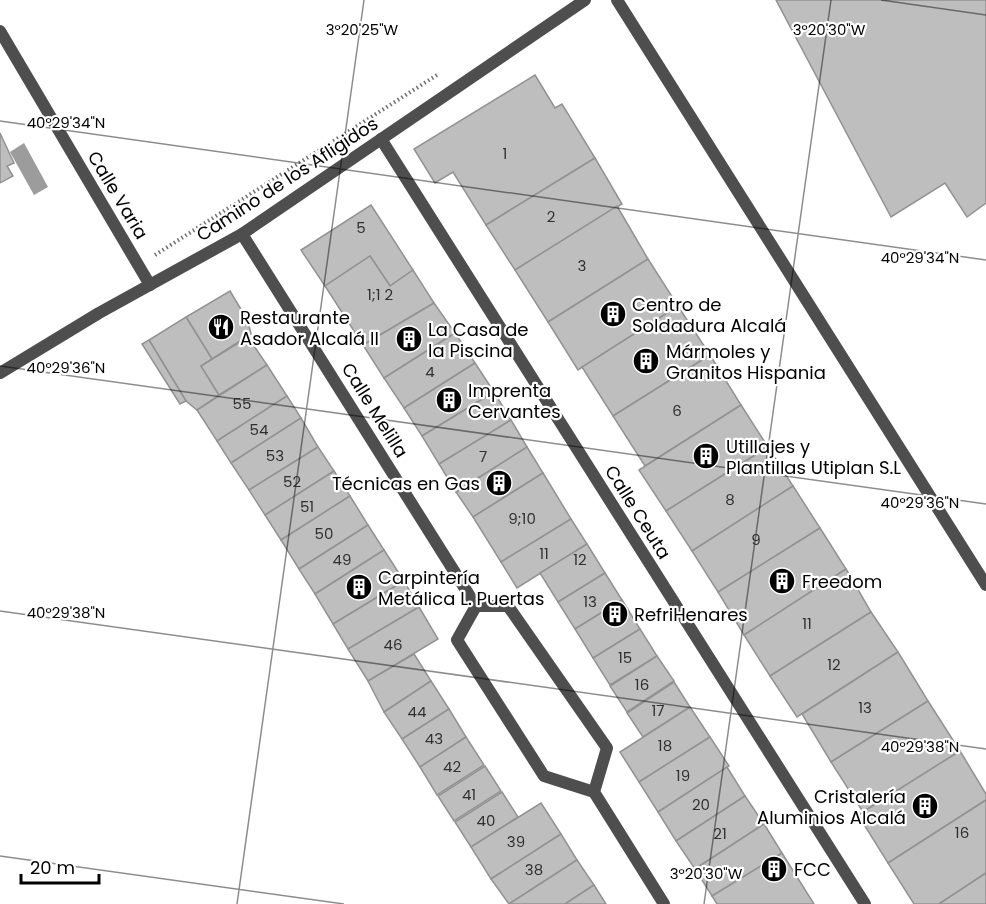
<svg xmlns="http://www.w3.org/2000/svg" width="986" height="904" viewBox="0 0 986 904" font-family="Poppins,sans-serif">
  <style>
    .water { fill: #9c9c9c }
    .building { fill: #bebebe; stroke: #929292; stroke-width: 1.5 }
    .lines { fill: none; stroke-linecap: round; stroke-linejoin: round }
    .path { stroke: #707070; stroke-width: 4; stroke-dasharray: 1.5 3; stroke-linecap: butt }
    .service { stroke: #4e4e4e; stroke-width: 12 }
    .minor { stroke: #4e4e4e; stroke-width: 12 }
    .tertiary { stroke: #4e4e4e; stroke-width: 12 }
    .ticks { fill: none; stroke: #000; stroke-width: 1.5; stroke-opacity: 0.45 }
    .labels { text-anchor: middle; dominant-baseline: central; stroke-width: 4.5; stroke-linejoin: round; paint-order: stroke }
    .number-label { font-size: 15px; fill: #303030 }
    .street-label { font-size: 18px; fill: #000; stroke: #fff }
    .poi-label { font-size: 18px; fill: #000; stroke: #fff; text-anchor: start }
    .ticks-label { font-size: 15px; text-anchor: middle; fill: #000; stroke: #fff; stroke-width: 4.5; stroke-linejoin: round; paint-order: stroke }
  </style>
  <rect width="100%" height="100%" fill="#fff"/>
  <polygon class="water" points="24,143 48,187 34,195 10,152"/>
  <g class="building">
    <polygon points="776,0 986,0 986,203 967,217 945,183 891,217"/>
    <polygon points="535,75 555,108 562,104 595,158 486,225 453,172 435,183 414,149"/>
    <polygon points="0,133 14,163 7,166 13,176 0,183"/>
    <polygon points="595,158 622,204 515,270 486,225"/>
    <polygon points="371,205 413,270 390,286 370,256 325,286 301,250"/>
    <polygon points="617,206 648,259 548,322 515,270"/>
    <polygon points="370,256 390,286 413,270 434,303 363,345 325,286"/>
    <polygon points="648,259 678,306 578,370 548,322"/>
    <polygon points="230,291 248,321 251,334 212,359 186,317"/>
    <polygon points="434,303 455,333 384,378 363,345"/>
    <polygon points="678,306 710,355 613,416 582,367"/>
    <polygon points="186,317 212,359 201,366 219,395 197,410 186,401 149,340"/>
    <polygon points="455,333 475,363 404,408 384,378"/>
    <polygon points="248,337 267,365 219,395 201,366"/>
    <polygon points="149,340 186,401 180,404 142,344"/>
    <polygon points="710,355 741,405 645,466 613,416"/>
    <polygon points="475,363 494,392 422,436 404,408"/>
    <polygon points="267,365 287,396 217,441 197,410"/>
    <polygon points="494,392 511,420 439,464 422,436"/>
    <polygon points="287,396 301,418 231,463 217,441"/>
    <polygon points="741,405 768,447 666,511 639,470"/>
    <polygon points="301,418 318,447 249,490 231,463"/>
    <polygon points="511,420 527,447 456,492 439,464"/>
    <polygon points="318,447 334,471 265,515 249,490"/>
    <polygon points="527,447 543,473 473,517 456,492"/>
    <polygon points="768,447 793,486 692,551 666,511"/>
    <polygon points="334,471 350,496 281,540 265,515"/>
    <polygon points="543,473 571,519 501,562 473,517"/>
    <polygon points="793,486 820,528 718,592 692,551"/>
    <polygon points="350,496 368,525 299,569 281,540"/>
    <polygon points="571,519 587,544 517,588 501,562"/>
    <polygon points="368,525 384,550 315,594 299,569"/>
    <polygon points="820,528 846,569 744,635 718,592"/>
    <polygon points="587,544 605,573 558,602 540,573"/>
    <polygon points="384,550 404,581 333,624 315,594"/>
    <polygon points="846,569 871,612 770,676 744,635"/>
    <polygon points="605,573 622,600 575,629 558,602"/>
    <polygon points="404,581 419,607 348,649 333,624"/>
    <polygon points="622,600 640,629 593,658 575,629"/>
    <polygon points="419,607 438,639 368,681 348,649"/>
    <polygon points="871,612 898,652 797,717 770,676"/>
    <polygon points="640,629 657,656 610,685 593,658"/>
    <polygon points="898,652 928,701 831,762 802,714"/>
    <polygon points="414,654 431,681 384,712 368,681"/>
    <polygon points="657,656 674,681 627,712 610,686"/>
    <polygon points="431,681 449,709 402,739 384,712"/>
    <polygon points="674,682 690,707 643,737 627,713"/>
    <polygon points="928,701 960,751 863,812 831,762"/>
    <polygon points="690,707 710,737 639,782 620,752"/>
    <polygon points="449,709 466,737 420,767 402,739"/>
    <polygon points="466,737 484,765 437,795 420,767"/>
    <polygon points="710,737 729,766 658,812 639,782"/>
    <polygon points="960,751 986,794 986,800 888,863 858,815"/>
    <polygon points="485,766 501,791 454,821 438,796"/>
    <polygon points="727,767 745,796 676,841 658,812"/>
    <polygon points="502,792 518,817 471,847 455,822"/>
    <polygon points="745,796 764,824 695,869 676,841"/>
    <polygon points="986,800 986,873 939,904 914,904 888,863"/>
    <polygon points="541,803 561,834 491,879 471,847"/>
    <polygon points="764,824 782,853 712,896 695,869"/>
    <polygon points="561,834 577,860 509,904 491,879"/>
    <polygon points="782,853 814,904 717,904 712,896"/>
    <polygon points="577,860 594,885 565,904 509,904"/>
    <polygon points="986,873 986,904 939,904"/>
    <polygon points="594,885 606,904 565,904"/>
  </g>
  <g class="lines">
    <polyline class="path" points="155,255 437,75"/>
    <polyline class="service" points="617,0 986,585"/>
    <g class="minor">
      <polyline points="0,31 150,285"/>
      <polyline points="381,139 865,904"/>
      <polyline points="242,234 476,606 508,606 607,748 594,792 664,904"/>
      <polyline points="476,606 457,640 544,776 594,792"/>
    </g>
    <polyline class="tertiary" points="0,373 99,313 242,234 585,0"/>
  </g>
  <path class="ticks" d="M881,0L986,15M0,121L986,260M0,366L986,504M0,611L986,749M0,856L344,904M237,904L364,0M704,904L831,0"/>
  <defs>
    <symbol id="building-disc" viewBox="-11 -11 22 22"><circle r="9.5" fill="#000" stroke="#fff"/><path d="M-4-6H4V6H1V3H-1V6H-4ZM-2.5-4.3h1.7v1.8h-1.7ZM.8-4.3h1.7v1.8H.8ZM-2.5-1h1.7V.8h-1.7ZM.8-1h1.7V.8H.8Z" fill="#fff"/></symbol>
    <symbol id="restaurant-disc" viewBox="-11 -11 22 22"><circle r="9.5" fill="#000" stroke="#fff"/><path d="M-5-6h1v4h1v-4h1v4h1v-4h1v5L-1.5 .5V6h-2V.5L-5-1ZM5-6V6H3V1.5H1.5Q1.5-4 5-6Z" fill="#fff"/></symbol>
  </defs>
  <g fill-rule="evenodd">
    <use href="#building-disc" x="598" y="299" width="30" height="30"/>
    <use href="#restaurant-disc" x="206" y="312" width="30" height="30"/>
    <use href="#building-disc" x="394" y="324" width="30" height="30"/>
    <use href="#building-disc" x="631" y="346" width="30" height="30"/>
    <use href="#building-disc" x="434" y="385" width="30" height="30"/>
    <use href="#building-disc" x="691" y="441" width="30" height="30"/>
    <use href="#building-disc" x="484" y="468" width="30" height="30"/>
    <use href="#building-disc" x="767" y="566" width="30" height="30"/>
    <use href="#building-disc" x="344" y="572" width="30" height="30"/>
    <use href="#building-disc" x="600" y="599" width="30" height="30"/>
    <use href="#building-disc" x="910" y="791" width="30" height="30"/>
    <use href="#building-disc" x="759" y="854" width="30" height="30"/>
  </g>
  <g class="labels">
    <g class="number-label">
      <text x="505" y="153">1</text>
      <text x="551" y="216">2</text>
      <text x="361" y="227">5</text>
      <text x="582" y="265">3</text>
      <text x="380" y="294">1;1 2</text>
      <text x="430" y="371">4</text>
      <text x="242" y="403">55</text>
      <text x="677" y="410">6</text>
      <text x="259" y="429">54</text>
      <text x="275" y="455">53</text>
      <text x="483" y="456">7</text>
      <text x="292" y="481">52</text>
      <text x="730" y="499">8</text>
      <text x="307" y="506">51</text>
      <text x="522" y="518">9;10</text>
      <text x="324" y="533">50</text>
      <text x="756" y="539">9</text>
      <text x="544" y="553">11</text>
      <text x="342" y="559">49</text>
      <text x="580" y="559">12</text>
      <text x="590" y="601">13</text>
      <text x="807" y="623">11</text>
      <text x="393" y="644">46</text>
      <text x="625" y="657">15</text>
      <text x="834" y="664">12</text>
      <text x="642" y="684">16</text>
      <text x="865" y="707">13</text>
      <text x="658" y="710">17</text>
      <text x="417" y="711">44</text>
      <text x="434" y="738">43</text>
      <text x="665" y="745">18</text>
      <text x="452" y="766">42</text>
      <text x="683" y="775">19</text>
      <text x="469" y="794">41</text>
      <text x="701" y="804">20</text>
      <text x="486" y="820">40</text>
      <text x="962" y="832">16</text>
      <text x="720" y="833">21</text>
      <text x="516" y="841">39</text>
      <text x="534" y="869">38</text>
    </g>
    <g class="street-label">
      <text transform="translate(287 179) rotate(-33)">Camino de los Afligidos</text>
      <text transform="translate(118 195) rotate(59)">Calle Varia</text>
      <text transform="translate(375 410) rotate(58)">Calle Melilla</text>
      <text transform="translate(638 512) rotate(58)">Calle Ceuta</text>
    </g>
    <g class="poi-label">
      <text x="632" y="304">Centro de<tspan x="632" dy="21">Soldadura Alcalá</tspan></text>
      <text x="240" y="317">Restaurante<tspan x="240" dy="21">Asador Alcalá II</tspan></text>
      <text x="428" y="329">La Casa de<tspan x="428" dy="21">la Piscina</tspan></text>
      <text x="666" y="351">Mármoles y<tspan x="666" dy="21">Granitos Hispania</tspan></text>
      <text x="468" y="390">Imprenta<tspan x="468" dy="21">Cervantes</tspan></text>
      <text x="726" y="446">Utillajes y<tspan x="726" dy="21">Plantillas Utiplan S.L</tspan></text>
      <text x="480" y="483" text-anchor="end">Técnicas en Gas</text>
      <text x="378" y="577">Carpintería<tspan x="378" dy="21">Metálica L. Puertas</tspan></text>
      <text x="802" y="581">Freedom</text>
      <text x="634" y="614">RefriHenares</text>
      <text x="906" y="796" text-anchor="end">Cristalería<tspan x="906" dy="21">Aluminios Alcalá</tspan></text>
      <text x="794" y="869">FCC</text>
    </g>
  </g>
  <g class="ticks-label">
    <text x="362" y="35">3°20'25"W</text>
    <text x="829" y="35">3°20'30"W</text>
    <text x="66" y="128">40°29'34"N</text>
    <text x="920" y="263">40°29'34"N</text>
    <text x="66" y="373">40°29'36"N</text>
    <text x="920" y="508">40°29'36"N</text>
    <text x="66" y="618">40°29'38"N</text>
    <text x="920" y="752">40°29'38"N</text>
    <text x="706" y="879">3°20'30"W</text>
  </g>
  <path d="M21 874v9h78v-9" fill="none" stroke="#000000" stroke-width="3"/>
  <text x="30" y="874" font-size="18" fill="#000000" stroke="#ffffff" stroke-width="4.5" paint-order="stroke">20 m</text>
</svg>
